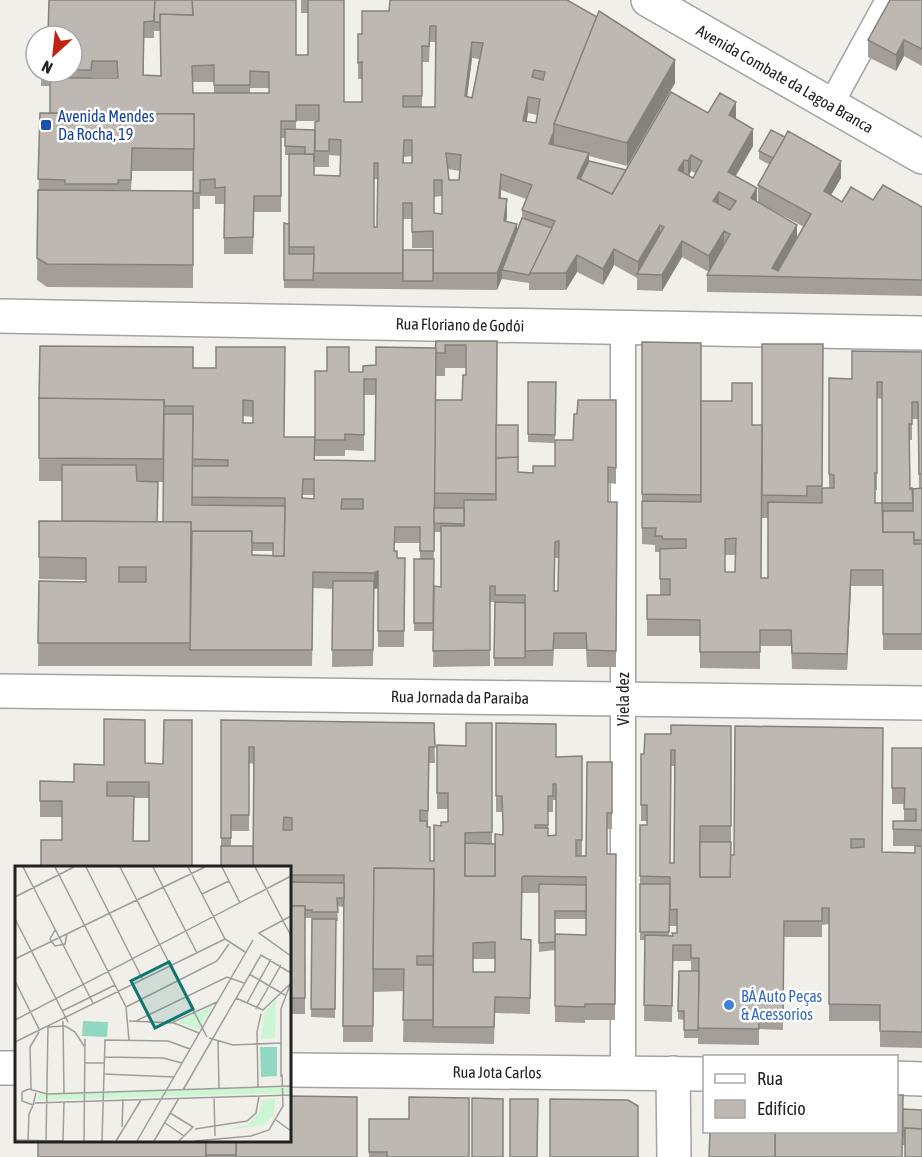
<svg xmlns="http://www.w3.org/2000/svg" width="922" height="1157" viewBox="0 0 922 1157" font-family="'Asap Condensed',sans-serif">
  <style>
    .lines { fill: none; stroke-linecap: round; stroke-linejoin: round }
    .service-casing { stroke: #a3a3a3; stroke-width: 27 }
    .minor-casing { stroke: #a3a3a3; stroke-width: 36 }
    .service { stroke: #fff; stroke-width: 24 }
    .minor { stroke: #fff; stroke-width: 33 }
    .wall { fill: #a39e99; fill-rule: evenodd }
    .shaded-wall { fill: #85817d }
    .building { fill: #beb8b2; stroke: #85817d; stroke-width: 1.5; fill-rule: evenodd }
    .transit-dot { fill: #1a4fb4; stroke: #fff; stroke-width: 2 }
    .shop-dot { fill: #3f7fe0; stroke: #fff; stroke-width: 2 }
    .labels { text-anchor: middle; dominant-baseline: central; stroke-width: 5; stroke-linejoin: round; paint-order: stroke }
    .street-label { font-size: 16px; fill: #222; stroke: #fff }
    .transit-label { font-size: 16px; fill: #164399; stroke: #fff; text-anchor: start }
    .shop-label { font-size: 16px; fill: #366cbe; stroke: #fff; text-anchor: start }
    .inset-road { fill: none; stroke: #9e9d99; stroke-width: 1.5 }
    .view { fill: #0f766e; fill-opacity: 0.15; stroke: #0f766e; stroke-width: 3 }
    .inset-edge { fill: none; stroke: #222; stroke-width: 3 }
  </style>
  <rect width="100%" height="100%" fill="#f1efe9"/>
  <g class="lines">
    <defs>
      <g id="service">
        <polyline points="830,106 888,0"/>
        <polyline points="623,1072 623,326"/>
      </g>
      <g id="minor">
        <path id="s1" d="M648,0L922,157"/>
        <path id="s2" d="M0,316L922,333"/>
        <path id="s3" d="M0,691L922,703"/>
        <polyline points="0,1068 16,1068"/>
        <path id="s4" d="M290,1070L704,1074"/>
        <polyline points="673,1073 674,1157"/>
        <polyline points="896,1078 922,1079"/>
      </g>
    </defs>
    <use href="#service" class="service-casing"/>
    <use href="#minor" class="minor-casing"/>
    <use href="#service" class="service"/>
    <use href="#minor" class="minor"/>
  </g>
  <g class="wall">
    <path d="M296,0V55H308V13H301V0H344V102H362V79H358V34H362L389,11L675,83L627,166L589,156V161L626,170L708,113L736,119L753,146L736,176L757,202L797,238L804,227L758,202V185L770,165L759,159V151L841,178L831,195L842,202L873,200L922,207V296L707,292V275L709,272L682,257L662,291L637,290V278L614,265L603,285L577,272L566,290H529V283L502,279V278L497,290L284,288V223L289,224V155H285V138H281V212H254L253,254H224V204H215V196H200V209H193V171H132L131,191H193V288L47,287L37,280L40,113H50V86H41V72H72V36H48ZM154,31H160L161,76L144,75V38H154ZM430,42H436L435,107H422V62H429ZM472,58L479,59L472,98L467,97ZM92,77H117V78H92ZM193,82H214V93H193ZM250,88H269V93H250ZM528,113L537,115L536,123L527,121ZM296,121H319L315,130L296,129ZM315,138V167H329V155L340,156V176L314,175ZM412,156V163H404V157ZM448,169L460,171L459,180H449ZM691,171L695,173L693,178L689,176ZM374,179H378L377,227H374ZM501,190L526,199L522,210V218L517,231L506,222L507,215L501,199ZM442,196V214L434,213V197ZM403,219H412V248H433V250H403Z"/>
    <polygon points="922,0 922,66 904,56 896,71 868,57 868,40"/>
    <path d="M436,341H497L496,425H518V472L533,473L555,466V443L528,442V382H556L555,440H573L577,414L616,400V484L608,483V502H617L616,667H587L586,649H554L553,666H494L495,602H490V666L433,667L434,586L441,587V532H434L433,631H414V559H420V543H395L394,551L397,558H405L404,647H378V588L374,589L373,666L332,667L333,589L313,588L312,666H38L39,581L86,582V580L39,579V521H62V481H39L40,346L193,368H216V347L284,437H315L349,372H363L376,365L436,348ZM445,368H466V375L462,400H435L436,376H445ZM364,395H375V461L315,460V453V456H345V450L364,451ZM243,416L253,417V423H243ZM158,482H163V522H157ZM303,495H314V499L303,498ZM252,551H273V556L252,555ZM555,558H559L558,591H554Z"/>
    <path d="M642,342L701,401L752,425L761,578H768V518H762V344H823L822,488H829V378L852,379L922,352V650H883V586H851L847,670L792,669L791,646H760V669L700,668V636H647V595H660V552H655V545L642,544ZM877,398L882,399V503H875V490H877ZM912,419H918L919,488L910,489V440H912ZM725,555H736L735,572H725Z"/>
    <path d="M221,720L434,723L435,763H429L428,827L430,861H434L441,826L448,822V809H437V745L466,746L492,723V844H495L503,835L502,812H496V723L556,757L582,756V856H586L612,762V829H607V854H616L615,1020H585V1023L555,1022V950L539,952V893H522L521,939L531,940L530,1014L495,1013L494,1044L403,1042L404,991L373,992V1042H343L344,900V907L337,906L338,921H336L335,1018L311,1017L312,918H305V1014H290V867H221ZM249,763L254,764L253,846H231V831H249ZM553,800H556V835L548,836V812H553ZM555,919H586V935L555,934ZM473,959H495V972H473Z"/>
    <path d="M731,726V842H706L731,855H734L735,726L882,852L915,853L922,846V1048L880,1047V1021H829V924L822,925V937H784L783,1030L759,1029V1045L698,1044V1038H684V1020L678,1019L679,971H691V961H673L672,1022L644,1021L645,940H640V825H647V821H641V754H644L671,734ZM671,766H674V863H670ZM670,910V926H677V933L672,936H669Z"/>
    <polygon points="892,748 922,748 922,846 893,846 893,821 904,821 904,804 892,804"/>
    <path d="M145,763L192,867L62,840V817H40V781L74,782L104,765ZM134,798H149V841H133Z"/>
    <polygon points="903,1110 922,1110 905,1145 903,1145 897,1131"/>
    <polygon points="369,1119 469,1157 369,1157"/>
    <polygon points="38,1140 357,1157 38,1157"/>
  </g>
  <g class="shaded-wall">
    <polygon points="904,40 904,56 896,71 896,55"/>
    <polygon points="472,42 472,58 465,113 465,96"/>
    <polygon points="675,60 675,83 627,166 627,143"/>
    <polygon points="528,97 528,113 523,137 523,121"/>
    <polygon points="736,102 736,119 729,131 729,115"/>
    <polygon points="753,129 753,146 728,188 728,172"/>
    <polygon points="554,131 554,147 549,144"/>
    <polygon points="589,153 589,169 580,187 577,178"/>
    <polygon points="691,155 691,171 688,178 688,161"/>
    <polygon points="684,160 684,176 678,170"/>
    <polygon points="841,161 841,178 824,207 824,191"/>
    <polygon points="501,174 501,190 499,215 499,198"/>
    <polygon points="757,188 757,204 751,198"/>
    <polygon points="719,192 719,208 713,201"/>
    <polygon points="507,199 507,215 504,238 504,221"/>
    <polygon points="517,224 517,240 502,270 502,278 497,290 497,273"/>
    <polygon points="660,225 660,241 638,274 638,262"/>
    <polygon points="797,225 797,241 776,277 772,268"/>
    <polygon points="724,231 724,247 709,272 709,256"/>
    <polygon points="682,241 682,257 662,291 662,275"/>
    <polygon points="614,249 614,265 603,285 603,269"/>
    <polygon points="577,255 577,272 566,290 566,273"/>
    <polygon points="851,570 851,586 847,670 847,654"/>
    <polygon points="378,571 378,588 374,589 374,573"/>
  </g>
  <g class="building">
    <path d="M49,0H155L154,21L144,22L143,75L161,76L160,14L193,15L192,0H296V55H308V0H344V102H362V62L358,63V34H362V11H389L390,0H567L597,17L554,124V131L549,144L589,153L577,178L612,194L671,92L708,113L720,93L736,102L729,115L753,129L728,172L757,188L751,198L797,225L772,268L778,271L811,214L758,185L788,131L841,161L824,191L842,202L851,187L873,200L883,185L922,207V280L707,275L730,234L724,231L709,256L682,241L662,275L637,274L664,227L660,225L638,262L614,249L603,269L577,255L566,273H529L555,221L522,210L532,185L501,174L499,198L507,199L504,221L517,224L497,273H433V231L412,232V203H403V273H313L314,247H289V154H314V175L340,176L341,140L329,139V151H315V122L319,121V105H296V121H281V196H254L253,237L224,238L225,187L215,188V179L200,180V193H193L194,114L50,113V78H118L117,61H92L91,70H72V36H48ZM430,26H436L435,107H403V96H422V46H429ZM472,42L483,43L472,98L465,96ZM214,65V85H250V71L269,72V93H193L192,66ZM534,70L545,72L543,80L532,77ZM528,97L540,99L536,123L523,121ZM404,140H412V163H403ZM446,153L461,155L459,180H449ZM691,155L702,161L693,178L678,170L684,160L688,161ZM374,163H378L377,227H374ZM434,180H442V214L434,213ZM719,192L736,201L730,210L713,201Z"/>
    <polygon points="155,0 192,0 193,15 160,14 160,22 154,22"/>
    <polygon points="890,0 922,0 922,49 904,40 896,55 868,40"/>
    <polygon points="599,11 675,60 627,143 554,124"/>
    <polygon points="40,113 194,114 194,149 132,148 131,180 118,180 118,184 65,184 65,180 38,179"/>
    <polygon points="285,129 315,130 314,162 314,154 305,154 305,147 285,146"/>
    <polygon points="771,130 785,137 773,158 759,151"/>
    <polygon points="589,161 626,170 612,194 580,179"/>
    <polygon points="38,190 193,191 193,265 47,264 37,258"/>
    <polygon points="522,218 552,228 529,275 502,270"/>
    <polygon points="284,223 289,224 289,254 314,254 313,280 284,280"/>
    <rect x="403" y="250" width="30" height="31"/>
    <polygon points="436,341 497,341 496,494 434,493 435,400 462,400 463,375 466,375 466,345 445,345 445,353 435,353"/>
    <polygon points="642,342 701,343 701,495 642,494"/>
    <polygon points="762,344 823,344 822,486 807,486 807,496 762,495"/>
    <path d="M40,346L193,347V368H216V347H285L284,437H315L314,460L375,461L376,379H364V435L345,434V440H315V371H327V347H349V372H363V366L376,365V347L436,348L434,551H420V527H395L394,551H397V558H405L404,631H378V571L374,573L313,572L312,650H190L192,531H252V555L284,556L285,498L192,497V466H228V460L192,459L193,406H164V400L39,399ZM243,400L253,401V423H243ZM303,479H314V499L302,498ZM342,499H363V509H341Z"/>
    <path d="M852,351L922,352V474H919L918,402H912V424H909L910,489L912,488L913,503H882V382H877V473H875V503H882L883,532H914V544H922V634H883V570H851L847,654L792,653L791,630H760V652H700V620L647,619V595H670V579H660V549L686,548V539H663L662,536H655L656,528H642V501L701,502V401H732V383H752V425H762L761,578H768V502L822,503V488H834V475L829,474V378L852,379ZM736,538L735,572H725V539Z"/>
    <polygon points="528,382 556,382 555,435 528,434"/>
    <polygon points="39,398 164,400 163,459 39,458"/>
    <path d="M578,400H616V468L608,467V502H617L616,651L587,650L586,633H554L553,650L525,651V595H495V586H490V650L433,651L434,586L441,587V526H464V500H496V458L518,457V472L533,473V466H555V440H573L574,414H577ZM559,541L558,591H554L555,542Z"/>
    <polygon points="164,414 193,414 192,505 285,506 284,556 273,556 273,543 252,543 252,531 192,531 191,537 191,522 163,522"/>
    <polygon points="496,425 518,425 518,458 518,457 496,458"/>
    <polygon points="62,465 136,465 137,481 158,482 157,522 62,521"/>
    <polygon points="922,488 922,540 914,540 914,532 883,532 883,511 913,511 913,489"/>
    <polygon points="434,508 464,508 464,524 434,523"/>
    <path d="M39,521L191,522L190,643H38L39,581L86,582V558L39,557ZM119,567H146V582H119Z"/>
    <polygon points="414,559 434,559 433,623 414,623"/>
    <polygon points="333,581 374,581 373,650 332,650"/>
    <polygon points="495,602 525,603 525,658 494,658"/>
    <path d="M104,719L145,720V763L163,764L164,720H192V867L41,866V867V840H62V801H40V781L74,782V764L104,765ZM107,782H149V841H133L134,796H107Z"/>
    <path d="M221,720L434,723L435,747H429L428,811L420,810V821H427V827H430V861H434V825L441,826V822H448V793H437V745L466,746V723H492V832L465,833V876H495V834L503,835V825L502,796H496V723L556,724V757L582,756V840H576V856H586L587,762H612V813H607V854H616L615,1004H585V1007L555,1006V934L586,935V877L524,876L522,877L521,939L531,940L530,998L495,997L494,1027H433L434,869L374,868L373,1026H343L344,875H290V867H253L254,747H249V815H231V838H221ZM553,784H556V835L548,836V828H535V825H548V796H553ZM284,817L292,818V830H283ZM495,942V972H473V943Z"/>
    <path d="M671,725L731,726V826H700V877H730V855H734L735,726L883,728L882,852L915,853V846H922V1032L880,1031V1005L829,1004V908H822V921H784L783,1014L759,1013V1029L698,1028L699,958H691V945H673L672,1006L644,1005L645,935L673,936L672,933H677V909L670,910V877L640,876V825H647V805H641V754H644L645,734H671ZM671,750H675L674,863H670ZM851,839H864V847L851,848Z"/>
    <polygon points="892,748 922,748 922,830 893,829 893,821 916,821 916,809 904,809 905,788 892,788"/>
    <polygon points="700,842 731,842 730,877 700,877"/>
    <polygon points="465,843 495,844 495,876 465,876"/>
    <rect x="221" y="846" width="32" height="21"/>
    <polygon points="41,866 178,867 41,867"/>
    <polygon points="374,868 434,869 433,956 417,956 417,965 433,965 433,1020 403,1020 404,969 373,969"/>
    <polygon points="290,882 344,883 344,898 337,898 338,912 312,912 312,910 305,910 305,906 290,906"/>
    <polygon points="539,884 586,885 586,911 555,911 555,942 539,943"/>
    <polygon points="640,884 670,884 669,932 640,932"/>
    <rect x="290" y="906" width="15" height="92"/>
    <polygon points="312,919 336,919 335,1009 311,1009"/>
    <polygon points="679,971 699,971 698,1030 684,1030 684,1011 678,1011"/>
    <polygon points="897,1095 903,1095 902,1157 775,1157 775,1131 897,1131"/>
    <polygon points="290,1096 357,1097 357,1157 236,1157 236,1140 290,1140"/>
    <polygon points="409,1097 469,1098 469,1157 387,1157 387,1152 369,1152 369,1119 409,1119"/>
    <polygon points="472,1098 503,1099 503,1157 472,1157"/>
    <polygon points="510,1099 538,1099 537,1157 510,1157"/>
    <polygon points="550,1099 628,1100 638,1106 638,1157 550,1157"/>
    <polygon points="903,1109 922,1110 922,1129 905,1128 905,1136 903,1136"/>
    <polygon points="905,1128 922,1129 922,1157 905,1157"/>
    <polygon points="710,1131 775,1131 775,1157 709,1157"/>
    <rect x="38" y="1140" width="168" height="17"/>
    <rect x="206" y="1140" width="30" height="15"/>
  </g>
  <rect class="transit-dot" x="40" y="119" width="12" height="12" rx="3"/>
  <circle class="shop-dot" cx="729" cy="1005" r="6"/>
  <g class="labels">
    <g class="street-label">
      <text stroke="none"><textPath href="#s1" startOffset="158">Avenida Combate da Lagoa Branca</textPath></text>
      <text stroke="none"><textPath href="#s2" startOffset="460">Rua Floriano de Godói</textPath></text>
      <text stroke="none"><textPath href="#s3" startOffset="460">Rua Jornada da Paraiba</textPath></text>
      <text transform="translate(623 699) rotate(-90)">Viela dez</text>
      <text stroke="none"><textPath href="#s4" startOffset="207">Rua Jota Carlos</textPath></text>
    </g>
    <g class="transit-label">
      <text x="58" y="116">Avenida Mendes<tspan x="58" dy="18">Da Rocha, 19</tspan></text>
    </g>
    <g class="shop-label">
      <text x="741" y="996">BÁ Auto Peças<tspan x="741" dy="18">&amp; Acessorios</tspan></text>
    </g>
  </g>
  <g transform="translate(15 866)">
    <rect width="276" height="276" fill="#f1efe9"/>
    <path d="M261,133L260,172L246,173L249,148ZM198,139L184,163L161,156ZM276,221V227L23,234V228ZM260,232L259,248L249,259L205,265L232,259L244,247L247,234Z" fill="#ccf5d3"/>
    <path d="M68,155L93,156L92,171L67,170ZM245,181H262V210L246,211Z" fill="#90d8c2"/>
    <path class="inset-road" d="M8,1L78,137M40,1L111,141L114,174M71,1L128,114M105,1L192,171M138,1L182,87M173,1L210,73L230,86M207,1L225,37M240,1L276,70M187,28L214,15M0,31L59,1M276,50L244,67L276,90M0,53L53,156M40,64L35,73L40,80L50,78L52,68M0,93L190,1M234,108L270,129M0,115L25,165M221,132L248,144L275,118M232,137L256,93M111,141L202,95L214,78M241,143L266,99M47,145L100,119M0,154L276,10M48,155L49,228M114,155L159,157L184,167M121,155L212,111L229,117M156,157L202,136M33,161L50,160L60,166L69,180M194,172L218,179L266,177M203,175L204,222M0,176L210,73M89,191L148,192L167,197M70,197H89M88,208L159,211M266,211V143L276,116M243,221L242,166L246,148M16,223L15,181L24,166M168,224L246,89L276,107M21,227L18,239L7,235V226L14,223L32,228L276,220M199,231L200,270M20,237L276,229M155,247L178,261L164,275M261,254L276,265M150,257L169,270M107,261L108,233M180,263L232,255L241,247L244,230M0,274L48,275M13,275L14,248L19,237M31,275L33,161M48,275L49,236M69,275L70,173M87,275L90,174L153,175L175,183M101,275L126,234M122,275L238,74M139,275L164,232M180,275L236,270L254,264L268,240L267,208"/>
    <path class="view" d="M154,96L178,143L140,162L116,115Z"/>
    <rect width="276" height="276" class="inset-edge"/>
  </g>
  <rect x="703" y="1055" width="195" height="78" fill="#ffffff" stroke="#a7a7a7" stroke-width="1.5"/>
  <rect x="715" y="1074" width="30" height="9" fill="#ffffff" stroke="#a7a7a7" stroke-width="1.5"/>
  <text x="757" y="1085" font-size="18" fill="#222222">Rua</text>
  <rect x="715" y="1100" width="30" height="18" fill="#beb8b2" stroke="#a7a7a7" stroke-width="1.5"/>
  <text x="757" y="1115" font-size="18" fill="#222222">Edifício</text>
  <g transform="translate(54 54) rotate(207)"><circle r="28" fill="#ffffff" stroke="#a7a7a7" stroke-width="1.5"/>
  <path d="M0-4.5L10 22L0 15L-10 22Z" fill="#c02314"/>
  <text y="-9" font-size="16" font-weight="bold" text-anchor="middle" fill="#222222">N</text>
  </g>
</svg>
